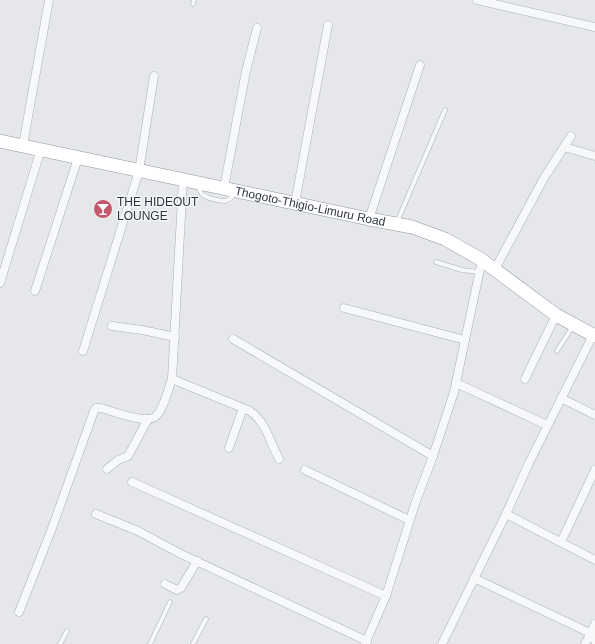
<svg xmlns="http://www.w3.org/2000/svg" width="595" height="644" viewBox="0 0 595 644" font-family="Arial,sans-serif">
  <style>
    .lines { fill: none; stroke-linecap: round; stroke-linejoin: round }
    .service-casing { stroke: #aaaeb5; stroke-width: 5 }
    .minor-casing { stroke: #aaaeb5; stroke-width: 9 }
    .trunk-casing { stroke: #8d95a0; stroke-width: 14 }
    .service { stroke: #f7f8f9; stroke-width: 4 }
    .minor { stroke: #f7f8f9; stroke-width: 8 }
    .trunk { stroke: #fff; stroke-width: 13 }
    .labels { text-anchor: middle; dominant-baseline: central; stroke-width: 3; stroke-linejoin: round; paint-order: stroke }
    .poi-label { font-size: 12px; fill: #2e3542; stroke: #f4f6f8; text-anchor: start }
    .street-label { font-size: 12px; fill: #2e3542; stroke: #f4f6f8 }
  </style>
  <rect width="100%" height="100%" fill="#e5e7eb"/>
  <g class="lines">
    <defs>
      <g id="service">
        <polyline points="193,4 194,0"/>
        <path d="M198,185C199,188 200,192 202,194C206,198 219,201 225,201C229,200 233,196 235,192"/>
        <polyline points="397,222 445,110"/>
        <polyline points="436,262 462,270 479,272"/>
        <polyline points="557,351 573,326"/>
        <polyline points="60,644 67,631"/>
        <polyline points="150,644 170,602"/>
        <polyline points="193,644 206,619"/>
      </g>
      <g id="minor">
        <polyline points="477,0 595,27"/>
        <polyline points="23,145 49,0"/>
        <polyline points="564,147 595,156"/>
        <polyline points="224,188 246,71 257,28"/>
        <polyline points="295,203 328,25"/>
        <polyline points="369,219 420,65"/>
        <polyline points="495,269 544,178 571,136"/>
        <polyline points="0,283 41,149"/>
        <polyline points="35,291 78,158"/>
        <polyline points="344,308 465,340"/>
        <polyline points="112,326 142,330 175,337"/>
        <polyline points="233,339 433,456"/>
        <polyline points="83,351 139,171 154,76"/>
        <path d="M172,379L250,411C266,422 270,442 279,459"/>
        <polyline points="525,379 556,315"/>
        <polyline points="456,383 547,425"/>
        <polyline points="561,398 595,415"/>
        <polyline points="229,448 243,408"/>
        <polyline points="107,469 118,460 128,456 148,419"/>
        <polyline points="305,470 409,520"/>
        <polyline points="132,482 386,596"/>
        <polyline points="96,514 138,531 181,554 367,641"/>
        <polyline points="506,514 595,560"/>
        <polyline points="561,542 595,470"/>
        <polyline points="474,578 590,633 595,641"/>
        <polyline points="165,584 177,590 181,588 197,561"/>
        <path d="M19,612L51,531L94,411L96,408H101C112,411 147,425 156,416C164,409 168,389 172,379L183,180"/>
        <polyline points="365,644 386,596 415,504 433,456 454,392 482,260"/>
        <polyline points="442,644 506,514 529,463 593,335"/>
        <polyline points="585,644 595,624"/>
      </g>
      <g id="trunk">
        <path id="s1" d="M0,141L369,219L412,227L445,239L482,260L556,315L595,336"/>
      </g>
    </defs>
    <use href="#service" class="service-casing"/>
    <use href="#minor" class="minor-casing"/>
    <use href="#trunk" class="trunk-casing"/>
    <use href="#service" class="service"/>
    <use href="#minor" class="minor"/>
    <use href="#trunk" class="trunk"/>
  </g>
  <defs>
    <symbol id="bar-disc" viewBox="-11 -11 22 22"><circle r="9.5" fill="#c25869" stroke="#f4f6f8"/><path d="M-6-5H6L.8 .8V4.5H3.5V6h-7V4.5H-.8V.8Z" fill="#fff"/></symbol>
  </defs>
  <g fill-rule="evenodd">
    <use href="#bar-disc" x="92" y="198" width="22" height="22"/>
  </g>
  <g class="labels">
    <g class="poi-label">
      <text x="117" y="202">THE HIDEOUT<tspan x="117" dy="14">LOUNGE</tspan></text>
    </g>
    <g class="street-label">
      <text stroke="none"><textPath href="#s1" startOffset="317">Thogoto-Thigio-Limuru Road</textPath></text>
    </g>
  </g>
</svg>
